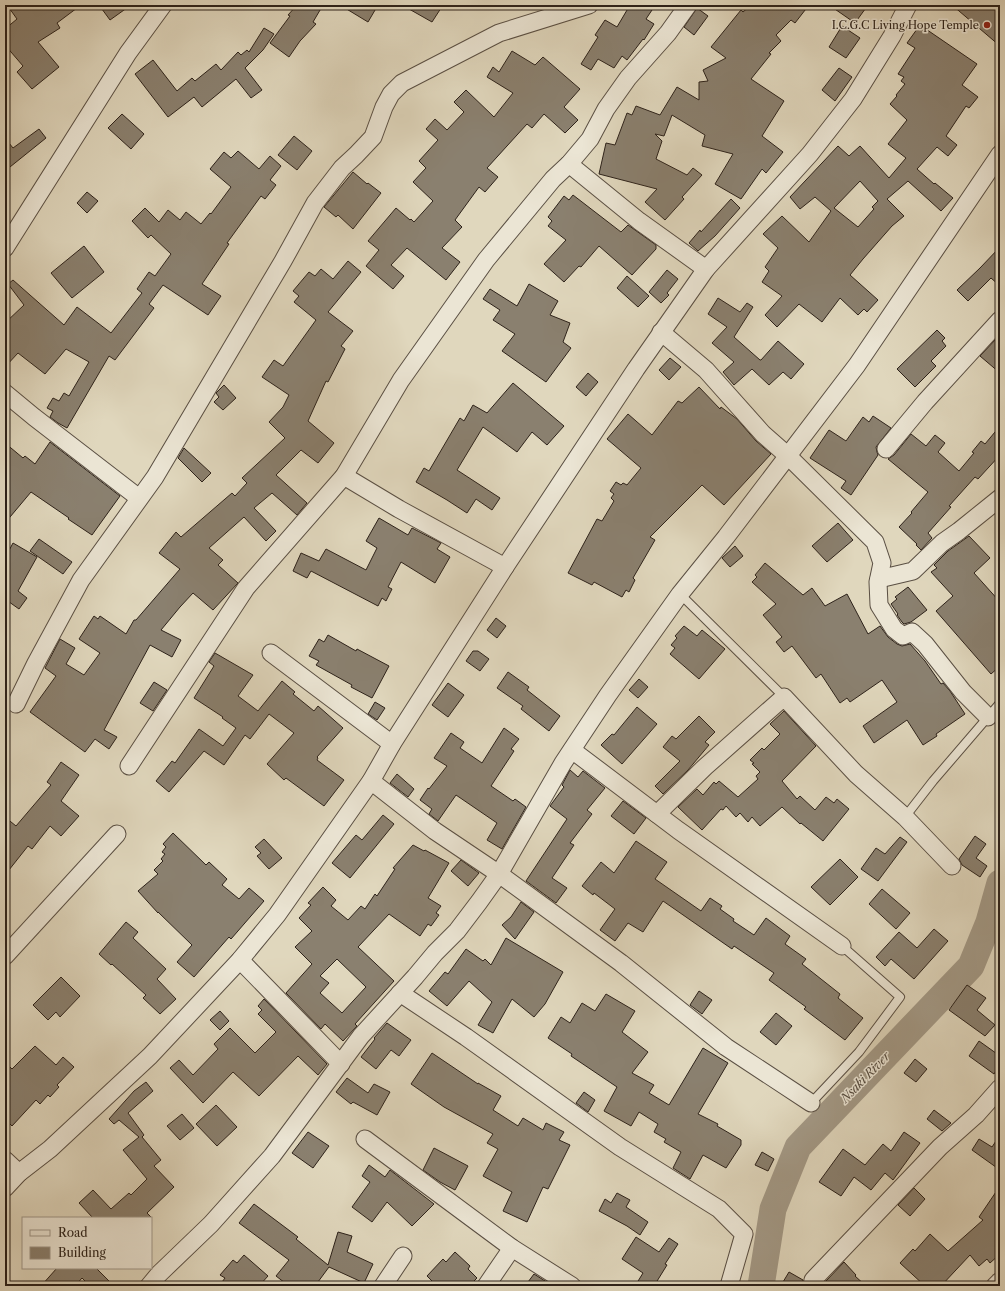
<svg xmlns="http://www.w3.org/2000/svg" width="1005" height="1291" viewBox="0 0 1005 1291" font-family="'Libre Caslon Text',serif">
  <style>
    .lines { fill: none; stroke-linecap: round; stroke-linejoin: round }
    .river { stroke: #a39986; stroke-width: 27 }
    .building { fill: #8a806f; stroke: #2d221a; fill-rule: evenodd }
    .service-casing { stroke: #5a4f43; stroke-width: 10 }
    .minor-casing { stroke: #5a4f43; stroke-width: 19 }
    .service { stroke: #ebe5d4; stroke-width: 8 }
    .minor { stroke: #ebe5d4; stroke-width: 17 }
    .poi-dot { fill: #8f2418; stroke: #ebe5d4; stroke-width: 1.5 }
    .labels { text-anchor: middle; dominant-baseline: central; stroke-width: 3; stroke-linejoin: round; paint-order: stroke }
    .poi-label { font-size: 11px; fill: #2d221a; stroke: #ebe5d4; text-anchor: end }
    .water-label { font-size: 12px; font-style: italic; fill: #564c40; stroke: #ebe5d4 }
  </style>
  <rect width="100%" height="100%" fill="#e0d7bd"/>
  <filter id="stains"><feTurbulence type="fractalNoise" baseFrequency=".005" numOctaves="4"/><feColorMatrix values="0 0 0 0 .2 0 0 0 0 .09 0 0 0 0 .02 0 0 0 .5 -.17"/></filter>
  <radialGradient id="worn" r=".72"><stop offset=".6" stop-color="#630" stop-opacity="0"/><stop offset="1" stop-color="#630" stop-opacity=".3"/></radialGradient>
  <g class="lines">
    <polyline class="river" points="761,1286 773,1209 798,1147 971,966 989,922 1000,883"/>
  </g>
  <g class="building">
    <polygon points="7,5 81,5 57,23 60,28 38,42 59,67 32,89 17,72 23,66 5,45 5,29 17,19"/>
    <polygon points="99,5 131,5 110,20"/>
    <polygon points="297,5 323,5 313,22 316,24 300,41 289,57 270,43 290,16 288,15"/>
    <polygon points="340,5 378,5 368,22"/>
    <polygon points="402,5 443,5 432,22"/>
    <polygon points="630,5 643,5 652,10 646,19 654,24 644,40 643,39 627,60 622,56 614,68 598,59 591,70 581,64 598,37 595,35 605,20 617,27"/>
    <polygon points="751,5 809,5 795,23 791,20 776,35 781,41 769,53 771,54 751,79 784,101 762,136 783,152 766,173 762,169 741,199 715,184 733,154 702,146 705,135 672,115 664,136 655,134 662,141 656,159 687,175 693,168 702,175 682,197 684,199 665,220 645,202 657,189 599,174 606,143 615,145 627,113 632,115 636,106 660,115 677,87 699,100 699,82 708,81 703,70 726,58 711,47 741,10 743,12"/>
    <polygon points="829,5 868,5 855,23"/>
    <polygon points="952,5 1000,5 1000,46"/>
    <polygon points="697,8 708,16 694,35 684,27"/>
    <path d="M920,25L977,64L962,85L978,97L969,108L966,106L946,136L957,145L948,156L937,147L917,169L934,184L935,183L953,198L941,211L908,181L887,199L904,216L892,226L863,259L850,275L878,300L867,312L864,309L858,315L840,298L822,322L799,304L777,327L765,315L782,296L762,282L769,271L765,267L778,248L763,234L782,216L809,242L831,211L815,197L800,209L790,197L838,146L849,156L860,146L889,178L906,158L888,144L907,120L890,104L897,96L896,95L905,84L901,81L904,77L898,74L915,48L907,43ZM860,181L878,201L872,207L874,209L858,227L834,208Z"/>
    <polygon points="842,26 860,38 846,58 829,47"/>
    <polygon points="264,28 274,34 263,50 245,68 262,90 251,98 236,79 202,107 194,97 168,117 135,74 153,60 177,91 192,78 195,81 216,64 221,70 238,52 241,55 247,50 249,52"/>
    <polygon points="512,51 535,65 543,57 580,89 564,107 578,120 565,133 544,114 532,128 527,124 487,168 498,177 485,192 479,187 455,220 462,227 442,248 460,262 446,280 407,248 391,265 404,276 393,289 366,266 379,250 368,241 396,208 410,220 411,219 414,222 433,201 413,182 426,168 419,161 438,140 426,129 435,119 447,130 464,112 454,102 466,90 494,117 513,93 487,77 493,67 499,72"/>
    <polygon points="839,68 852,77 835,101 822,90"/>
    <polygon points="122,114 144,134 131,149 108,128"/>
    <polygon points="39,129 46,138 5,171 5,138 13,148"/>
    <polygon points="294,136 312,151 297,170 278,155"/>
    <polygon points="238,151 259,169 270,156 281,166 270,180 276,185 265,199 261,196 227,243 229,244 202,284 221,296 208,315 163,285 149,304 154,308 115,360 109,356 67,428 58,423 50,417 53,411 47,408 53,398 59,401 64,393 69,396 89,362 66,349 45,374 18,353 5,367 5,323 24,305 8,284 13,280 64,325 77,307 111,333 142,293 137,289 149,272 155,276 171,254 151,235 148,238 132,221 145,208 159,222 168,210 180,220 186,212 201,224 210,213 211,214 231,187 210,169 224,152 231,158"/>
    <polygon points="353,172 367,184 368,183 381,193 353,229 338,215 336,217 324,207"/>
    <polygon points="87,192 98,201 87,213 77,203"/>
    <polygon points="573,195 621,232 628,225 656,245 656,249 632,275 599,246 581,267 579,266 564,282 544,264 566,240 548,226 552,221 548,217 564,196 569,200"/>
    <polygon points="731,199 740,208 715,236 698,251 689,243 700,230 701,232"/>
    <polygon points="84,246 104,272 72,298 51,273"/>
    <polygon points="1000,247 1000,286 991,278 968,301 957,290 980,268"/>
    <polygon points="348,261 361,272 328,312 353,331 341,346 345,349 328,382 326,381 308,421 334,443 318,463 301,450 276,475 307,503 297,515 272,493 254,508 276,531 266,541 244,517 209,548 223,560 218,565 238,583 213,610 193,593 180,607 161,630 181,640 172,657 150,645 104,730 117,737 109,749 95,739 85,752 30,712 56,676 45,668 60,639 75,648 66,664 84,675 100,653 79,639 94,616 98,619 100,616 126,634 134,620 136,620 180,569 159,553 176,532 181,537 232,493 235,496 247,483 242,478 285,438 269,422 283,407 289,395 262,377 274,360 283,366 316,320 294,302 299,296 293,291 309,272 315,276 321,269 333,279"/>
    <polygon points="667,270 678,279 667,293 669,295 661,303 649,292"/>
    <polygon points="627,276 649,296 638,307 617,288"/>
    <polygon points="529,284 558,301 550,315 570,323 563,342 571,348 546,382 502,351 515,334 493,320 500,310 483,299 490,289 517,306"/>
    <polygon points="718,298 740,312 747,303 753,307 734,337 760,360 761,360 778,341 804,364 791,379 783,372 769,385 752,369 734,385 723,372 734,362 712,343 727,327 708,314"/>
    <polygon points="937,330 945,338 942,341 946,346 931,361 936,366 915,387 897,369"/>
    <polygon points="996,339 1000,342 1000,373 980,356"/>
    <polygon points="670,358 681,367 669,380 659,370"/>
    <polygon points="588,373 598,382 586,396 576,387"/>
    <polygon points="513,383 564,426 547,445 532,432 517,452 483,427 457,470 500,498 492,510 476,499 467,513 447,500 416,482 424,468 429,471 460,418 464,421 473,405 487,413"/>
    <polygon points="224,385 236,398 223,410 214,402 219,397 216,393"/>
    <polygon points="699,387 720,409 721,407 737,419 756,441 771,454 724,505 702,485 650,537 655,540 633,578 635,580 629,592 626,590 622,597 594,582 592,585 568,573 597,519 602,521 614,501 611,498 614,494 610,491 616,482 621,485 623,483 627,485 641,468 607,439 628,414 652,435 678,401 682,403"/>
    <polygon points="873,416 891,428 876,447 877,452 878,455 851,495 841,488 846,481 810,458 829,430 846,441 863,417 869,422"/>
    <polygon points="1000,426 1000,455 978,479 975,477 949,506 951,507 928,533 932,538 921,550 916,545 917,544 899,527 912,513 911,512 928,492 888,459 894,455 911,434 926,446 935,435 945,443 938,452 959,471 974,453 972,452 981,441 985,444"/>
    <polygon points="50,442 120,496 92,535 68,519 69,518 31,492 5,523 5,443 23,458 25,456 35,464"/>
    <polygon points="184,448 211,473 202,482 178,458"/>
    <polygon points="379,518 408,535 412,528 441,543 437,549 450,557 435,583 401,562 388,587 392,589 386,601 382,598 378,606 311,571 307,578 293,571 301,553 319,561 326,549 366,570 377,548 366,541"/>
    <polygon points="838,523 853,540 827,562 812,546"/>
    <polygon points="969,536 990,558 974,573 1000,602 1000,666 991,674 936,611 953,596 931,572 937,568 934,565 948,551"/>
    <polygon points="39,539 72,562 63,574 30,551"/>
    <polygon points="13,543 37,557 18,591 27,598 19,609 5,599 5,558"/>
    <polygon points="735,546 743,556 730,567 722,558"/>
    <polygon points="765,563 803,595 812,588 825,606 847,594 868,634 880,626 888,637 897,644 902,646 910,644 925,661 941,684 943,683 950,691 965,714 936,734 937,736 923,745 907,720 874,743 863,726 897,702 882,680 850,702 847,698 840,703 821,674 816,678 792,646 784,652 776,642 782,637 763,615 776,604 752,582 757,577 755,575"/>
    <polygon points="908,587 927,610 911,622 904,624 902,622 897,615 898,614 891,604 897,599 895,597"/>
    <polygon points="496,618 506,626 497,638 487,630"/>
    <polygon points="684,626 697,636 702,630 725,649 699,679 670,654 675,648 671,645 677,638 675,636"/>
    <polygon points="328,635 356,651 357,649 389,666 372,698 351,687 352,685 316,665 319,661 309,656 319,639 324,642"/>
    <polygon points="473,651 478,651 489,659 480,671 466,661"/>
    <polygon points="215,653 253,675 238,696 258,711 282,681 295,692 293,694 314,711 318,706 343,728 317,757 318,758 317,760 344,780 324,806 286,778 284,780 267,764 294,733 269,714 250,739 245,735 224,765 204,751 169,792 156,781 172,761 175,763 199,729 223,746 236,728 222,718 223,717 194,698 214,666 209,662"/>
    <polygon points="508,672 529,687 527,690 560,716 549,731 521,709 523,706 497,688"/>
    <polygon points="639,679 648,687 638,698 629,690"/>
    <polygon points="154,682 167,690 153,711 140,703"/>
    <polygon points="448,683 464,695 448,717 432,705"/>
    <polygon points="375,702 385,708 377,720 368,714"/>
    <polygon points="637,707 657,724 622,764 601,745 612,734 614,735"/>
    <polygon points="784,711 816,746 782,781 797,799 800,796 815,810 826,797 834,803 837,799 849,809 823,841 801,823 800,824 782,807 760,826 752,817 748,822 740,813 736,817 726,806 723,810 721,809 702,830 678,807 697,789 703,795 714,782 716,784 719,781 738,797 758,779 756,776 760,772 752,764 754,763 750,760 762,748 764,750 780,734 770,724"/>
    <polygon points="699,716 715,732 705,742 709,745 688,770 663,794 655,786 680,761 663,747 672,736 676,739"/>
    <polygon points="504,728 519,739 511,749 514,751 491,786 513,801 515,799 526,807 502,849 487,840 497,823 456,795 438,821 429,814 432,809 420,800 428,788 429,789 447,766 434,758 451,733 464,742 460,748 482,763"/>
    <polygon points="61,762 79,775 61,801 79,816 61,836 50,826 32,849 28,846 5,875 5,817 16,826 51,785 47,782"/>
    <polygon points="570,770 578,777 583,771 605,788 587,810 592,814 570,843 574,845 552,878 567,888 556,903 526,881 567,819 550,806 564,787 562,785"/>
    <polygon points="397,774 414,789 408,797 390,783"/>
    <polygon points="623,801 646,818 634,834 611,816"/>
    <polygon points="383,815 394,824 350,878 332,863 356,835 362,840"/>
    <polygon points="173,833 206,865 209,862 227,879 222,885 239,899 249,888 264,901 231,939 229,937 194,977 177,962 192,945 158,912 158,913 138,891 158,874 154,870 163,861 161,859 165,854 162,852 166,847 163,844"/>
    <polygon points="975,836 986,844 976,858 987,866 980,877 962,865 959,859"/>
    <polygon points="900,837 907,842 878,881 861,869 876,848 885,854"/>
    <polygon points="264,839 282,858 269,869 257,856 261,853 255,847"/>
    <polygon points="636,841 667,862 655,879 701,911 710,898 722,906 720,909 734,919 733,921 754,935 766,918 790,936 785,944 806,959 802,964 840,994 838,998 863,1018 845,1040 804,1009 806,1007 769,980 774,973 734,946 732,949 663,901 643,932 628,923 615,941 600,930 615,909 594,893 593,895 582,886 601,862 614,873"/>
    <path d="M413,845L424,851L425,850L449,863L428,898L441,906L436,913L439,915L431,926L428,924L420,936L389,914L358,947L394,981L355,1024L357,1026L343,1041L325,1024L321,1029L286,993L312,964L295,947L312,931L299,918L311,905L308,903L323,887L336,900L331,906L348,920L361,906L365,909L375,894L377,896L395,869L393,868ZM337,959L366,987L342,1013L320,993L329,983L320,976Z"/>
    <polygon points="840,859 858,877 830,905 811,887"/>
    <polygon points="461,860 479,873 468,886 451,871"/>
    <polygon points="882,889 910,913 896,929 869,904"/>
    <polygon points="521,902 534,912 515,939 502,925 511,917"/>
    <polygon points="126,922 138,932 133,938 166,969 157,979 176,999 160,1014 143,998 146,995 112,964 111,965 99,954"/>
    <polygon points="934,929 948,941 914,979 891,959 885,966 876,957 899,932 917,948"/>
    <polygon points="506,938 563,972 545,1004 534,1017 512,999 493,1033 478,1025 492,1002 469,981 447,1006 429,991 445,972 448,974 466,949 483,961 485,959 491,965"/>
    <polygon points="61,977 80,996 60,1017 56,1012 48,1020 33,1005"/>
    <polygon points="967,985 986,998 977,1010 995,1025 985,1036 949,1010"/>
    <polygon points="699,991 712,1000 702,1014 690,1005"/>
    <polygon points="606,994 635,1011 622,1032 648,1052 632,1073 654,1085 649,1093 669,1105 703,1048 728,1063 698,1114 718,1124 717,1126 741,1140 741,1145 726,1168 703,1155 690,1179 673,1168 681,1152 664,1142 666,1139 654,1132 658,1124 639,1112 631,1126 604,1111 617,1087 571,1056 572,1054 548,1038 561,1017 570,1023 582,1003 595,1011"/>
    <polygon points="264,999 327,1064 318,1075 298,1056 259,1096 233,1072 203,1103 170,1068 179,1060 193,1075 218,1049 214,1044 230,1028 255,1053 276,1032 258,1014 262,1010 258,1006"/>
    <polygon points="220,1011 229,1021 220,1030 210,1020"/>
    <polygon points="776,1013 792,1026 776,1045 760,1032"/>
    <polygon points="387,1023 411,1040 399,1056 391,1050 376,1069 361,1057 375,1039 374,1038"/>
    <polygon points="979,1041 1000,1056 1000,1065 994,1074 969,1056"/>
    <polygon points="35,1046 56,1065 63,1057 74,1067 57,1085 59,1087 50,1097 48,1095 40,1104 36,1100 12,1126 5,1119 5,1062 12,1069"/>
    <polygon points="432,1053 478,1084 478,1083 501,1096 493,1110 518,1126 523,1118 543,1130 546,1123 564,1132 559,1140 570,1145 548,1189 543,1187 527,1222 503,1211 512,1192 483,1176 498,1149 487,1143 493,1134 444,1107 411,1084"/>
    <polygon points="915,1059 927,1069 916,1082 904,1073"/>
    <polygon points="347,1078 368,1093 374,1084 390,1092 377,1115 353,1102 351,1104 336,1092"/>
    <polygon points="146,1082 153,1091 128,1113 144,1135 142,1137 161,1160 154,1166 174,1187 147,1213 152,1218 93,1218 79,1203 93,1190 111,1209 129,1193 131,1195 147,1179 123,1150 139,1137 119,1120 114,1124 109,1119 134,1091"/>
    <polygon points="584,1092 595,1100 588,1112 576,1103"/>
    <polygon points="216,1105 237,1127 217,1146 196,1124"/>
    <polygon points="934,1110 951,1123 942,1131 927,1119"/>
    <polygon points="182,1114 194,1128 180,1140 167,1126"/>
    <polygon points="308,1132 329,1146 313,1168 292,1153"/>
    <polygon points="904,1132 920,1143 893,1180 885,1173 871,1190 854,1177 841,1196 819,1182 843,1149 865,1165 883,1144 891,1151"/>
    <polygon points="1000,1135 1000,1170 972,1150 979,1139 992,1147"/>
    <polygon points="434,1148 468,1166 455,1190 440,1182 423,1170"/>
    <polygon points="762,1152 774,1159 768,1171 755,1165"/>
    <polygon points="369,1165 385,1177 390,1170 434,1204 412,1226 387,1202 372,1222 352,1207 370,1182 362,1176"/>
    <polygon points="1000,1186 1000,1254 990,1263 987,1259 979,1266 970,1255 941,1286 925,1286 900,1263 913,1249 915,1251 930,1234 948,1251 983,1220 979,1217"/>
    <polygon points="914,1188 925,1199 910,1216 898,1205"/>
    <polygon points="617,1193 630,1200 626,1207 648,1222 640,1235 627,1226 599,1211 605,1199 611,1203"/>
    <polygon points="254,1204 298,1237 296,1239 328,1265 338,1232 352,1236 347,1252 373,1264 364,1283 329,1267 315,1286 289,1286 276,1276 289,1260 239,1223"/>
    <polygon points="636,1237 659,1252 669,1238 678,1244 665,1264 667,1265 654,1286 635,1286 643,1273 622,1259"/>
    <polygon points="455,1252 470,1266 468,1269 477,1278 469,1286 437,1286 427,1276 443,1259 446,1262"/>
    <polygon points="244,1255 268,1276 259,1286 219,1286 225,1278 220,1275 233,1260 237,1263"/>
    <polygon points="844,1262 856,1275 855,1276 866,1286 831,1286 826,1281"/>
    <polygon points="57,1268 96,1268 114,1286 90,1286 82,1278 75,1286 41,1286"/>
    <polygon points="789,1272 803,1280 802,1286 789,1286 783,1282"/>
    <polygon points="534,1274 553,1286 525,1286"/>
  </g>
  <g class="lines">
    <defs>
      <g id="service">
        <polyline points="680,594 784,697"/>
        <polyline points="905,817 933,781 1000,703"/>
        <polyline points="811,1103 859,1052 900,997 842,946"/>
      </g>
      <g id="minor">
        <polyline points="569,164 639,221 706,269"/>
        <polyline points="5,248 128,53 163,5"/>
        <polyline points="661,332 706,370 763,434 788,456 875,542 882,563 878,582 879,605 894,629 903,636 912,632 925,644 963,692 988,717"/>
        <polyline points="5,393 34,417 139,498"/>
        <polyline points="886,449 925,402 1000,320"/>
        <polyline points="344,476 399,509 505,567"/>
        <polyline points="879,579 913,571 942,543 959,531 1000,498"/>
        <polyline points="271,653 392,744"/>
        <polyline points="16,704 36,663 81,580 155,477 283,261 315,203 342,168 356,155 373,137 384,107 391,94 402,83 499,33 589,5"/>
        <polyline points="572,750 678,830 842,946"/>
        <polyline points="129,766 246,588 344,476 401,380 486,260 553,179 569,164 590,139 606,109 628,78 668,33 688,5"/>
        <polyline points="371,781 435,831 499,874 621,963 726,1047 811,1103"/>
        <polyline points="657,814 705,767 784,697 856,774 905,817 952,866"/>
        <polyline points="5,956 117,834"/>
        <polyline points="240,960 341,1064"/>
        <polyline points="400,993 466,1037 620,1147 719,1209 744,1234 729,1286"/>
        <polyline points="365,1139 512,1248 572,1286"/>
        <polyline points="5,1160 19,1173"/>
        <polyline points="5,1188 19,1173 50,1149 150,1056 240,960 277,915 371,781 392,744 505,567 636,369 706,269 810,154 853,99 892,36 908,5"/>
        <polyline points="149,1286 159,1274 211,1224 272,1156 361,1036 415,977 435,953 457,931 479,902 499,874 563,763 608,695 680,594 726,537 857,365 1000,154"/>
        <polyline points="383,1286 403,1256"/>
        <polyline points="486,1286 512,1248"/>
        <polyline points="812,1286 813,1280 940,1147 976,1115 1000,1088"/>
        <polyline points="995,1286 1000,1281"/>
      </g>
    </defs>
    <use href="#service" class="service-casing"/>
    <use href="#minor" class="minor-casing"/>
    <use href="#service" class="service"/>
    <use href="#minor" class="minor"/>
  </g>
  <circle class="poi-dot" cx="987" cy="25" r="4"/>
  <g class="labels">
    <g class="poi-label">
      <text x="979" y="25">I.C.G.C Living Hope Temple</text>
    </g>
    <g class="water-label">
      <text transform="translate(865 1077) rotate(-46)">Nsaki River</text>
    </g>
  </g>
  <rect width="1005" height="1291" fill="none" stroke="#e0d7bd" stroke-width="20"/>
  <rect x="6" y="6" width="993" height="1279" fill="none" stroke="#2d221a" stroke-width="2"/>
  <rect x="10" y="10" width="985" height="1271" fill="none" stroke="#2d221a"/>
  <rect x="22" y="1217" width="130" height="52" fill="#ebe5d4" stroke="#9f978a"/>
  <rect x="30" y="1230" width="20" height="6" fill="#ebe5d4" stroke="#9f978a"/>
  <text x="58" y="1237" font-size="12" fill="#2d221a">Road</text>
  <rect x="30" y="1247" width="20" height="12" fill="#8a806f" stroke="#9f978a"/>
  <text x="58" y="1257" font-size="12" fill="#2d221a">Building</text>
  <rect width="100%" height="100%" filter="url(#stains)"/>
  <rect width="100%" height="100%" fill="url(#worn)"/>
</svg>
